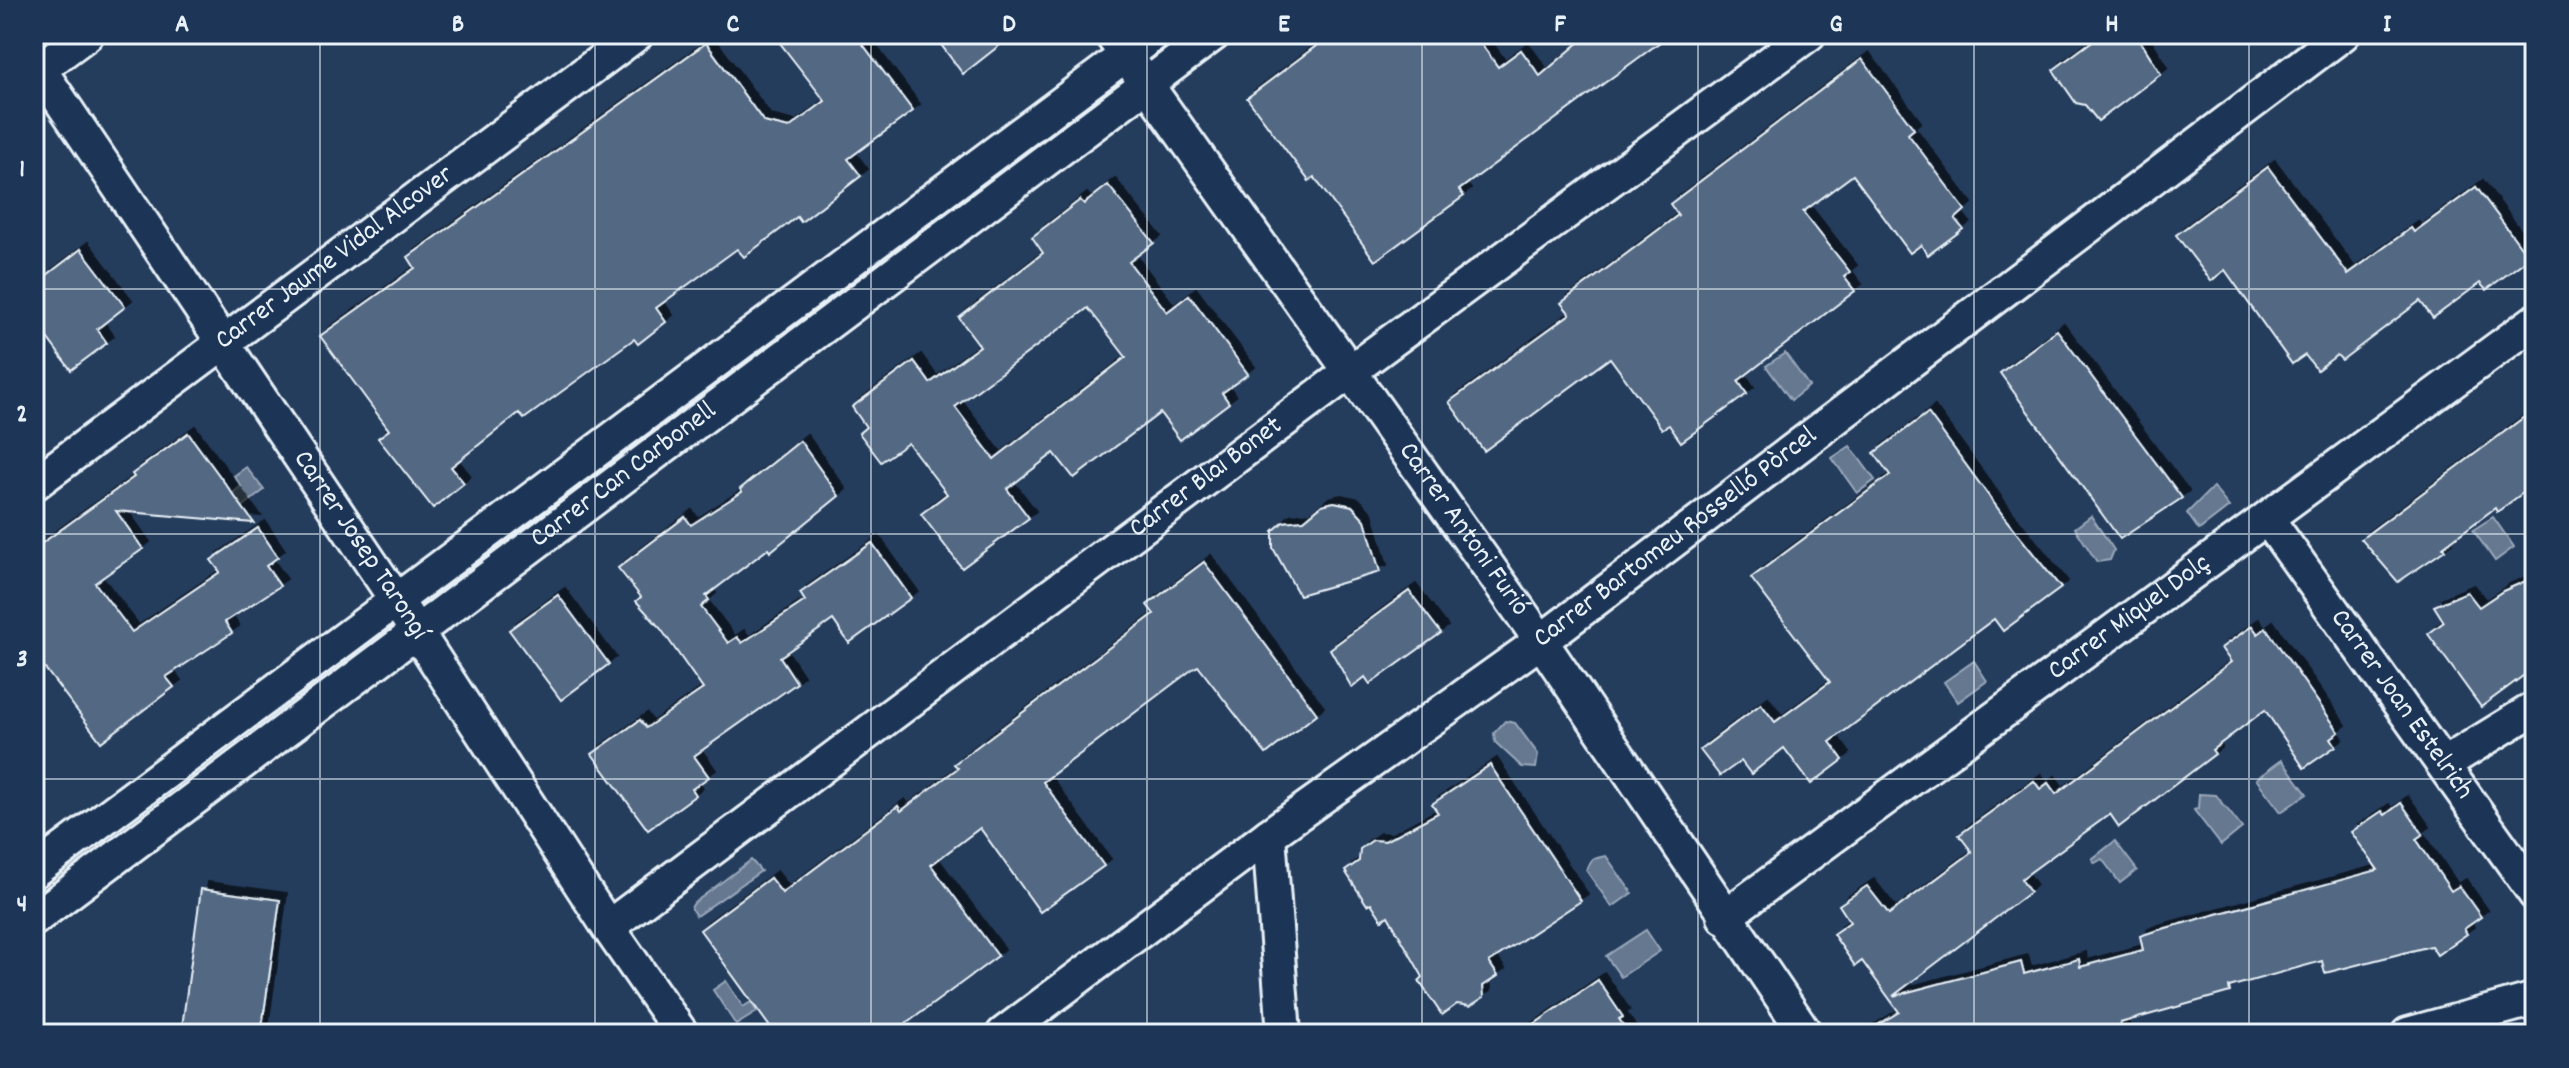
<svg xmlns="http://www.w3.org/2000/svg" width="2569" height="1068" viewBox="0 0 2569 1068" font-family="Dekko,sans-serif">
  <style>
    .water { fill: #657890; stroke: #99a8ba; stroke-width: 2 }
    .building { fill: #536782; stroke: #e8f1f8; stroke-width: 2; fill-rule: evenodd; filter: url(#shadow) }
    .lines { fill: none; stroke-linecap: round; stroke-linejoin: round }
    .street-casing { stroke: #e8f1f8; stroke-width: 38 }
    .street { stroke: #1d3557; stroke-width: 32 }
    .grid { fill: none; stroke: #e8f1f8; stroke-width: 2; stroke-opacity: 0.55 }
    .labels { text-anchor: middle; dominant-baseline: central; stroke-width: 8; stroke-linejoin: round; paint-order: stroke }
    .street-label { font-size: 28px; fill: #e8f1f8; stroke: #1d3557 }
    .neatline { fill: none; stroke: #e8f1f8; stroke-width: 3 }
    .grid-label { font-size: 26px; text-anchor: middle; font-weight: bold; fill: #e8f1f8 }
  </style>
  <defs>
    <filter id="shadow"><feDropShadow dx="7" dy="-7" stdDeviation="0" flood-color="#0009"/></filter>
  </defs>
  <rect width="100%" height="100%" fill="#253d5d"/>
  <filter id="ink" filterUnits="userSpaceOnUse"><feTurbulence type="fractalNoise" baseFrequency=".0125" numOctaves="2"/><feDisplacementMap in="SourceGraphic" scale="16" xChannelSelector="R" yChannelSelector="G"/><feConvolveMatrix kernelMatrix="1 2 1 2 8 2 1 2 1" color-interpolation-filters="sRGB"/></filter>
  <g filter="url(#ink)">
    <g class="water">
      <polygon points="1785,353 1809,386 1791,400 1766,366"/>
      <polygon points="1850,446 1875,480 1857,493 1832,458"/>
      <polygon points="246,467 264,490 236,512 226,499 241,486 234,476"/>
      <polygon points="2213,487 2229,507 2199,530 2187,513"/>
      <polygon points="2091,516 2114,550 2110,560 2097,562 2075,528"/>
      <polygon points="2493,517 2514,547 2495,561 2473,530"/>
      <polygon points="1974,661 1987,681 1958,702 1944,682"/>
      <polygon points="1505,721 1515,723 1538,754 1536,768 1522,767 1495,742 1494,733"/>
      <polygon points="2282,760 2307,794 2281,812 2256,779"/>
      <polygon points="2199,794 2216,795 2242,828 2221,845 2194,810 2198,808"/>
      <polygon points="2115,841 2137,870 2120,883 2102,859 2095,863 2092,859"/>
      <polygon points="1606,856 1632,893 1612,907 1586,870 1593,859"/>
      <polygon points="751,860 761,871 696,916 691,908 694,903"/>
      <polygon points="1646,930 1660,951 1621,977 1606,956"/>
      <polygon points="726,981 743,1007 751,1002 757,1012 736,1025 713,990"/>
    </g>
    <g class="building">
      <polygon points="773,34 855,34 913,111 848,159 861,176 801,222 797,217 744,257 737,249 656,308 666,322 638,344 634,339 524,419 519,413 451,467 464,483 433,508 378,438 389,430 320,336 415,268 408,257 706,43 764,122 789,128 825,101"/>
      <polygon points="933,34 1014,34 963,74"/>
      <polygon points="1332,34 1474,34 1498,67 1521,50 1540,76 1589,34 1671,34 1459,190 1464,196 1375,261 1314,177 1309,181 1247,98"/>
      <polygon points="2102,34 2136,34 2161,74 2098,121 2085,105 2076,103 2053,70"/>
      <polygon points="1862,59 1914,129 1908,134 1965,210 1955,219 1963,229 1928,255 1921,245 1910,253 1853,175 1803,212 1850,272 1844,277 1855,291 1738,381 1747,394 1681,442 1669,425 1662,429 1610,358 1484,451 1449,402 1570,314 1561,303 1678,215 1670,204"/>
      <polygon points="2268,167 2348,274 2411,228 2414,232 2476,187 2529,258 2486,290 2480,283 2433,318 2420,301 2342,360 2337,355 2317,370 2305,355 2292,364 2225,270 2211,281 2176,235"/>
      <path d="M1108,185L1154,243L1129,262L1167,312L1189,295L1248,374L1222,393L1229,403L1180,440L1160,413L1074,478L1054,453L1007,489L1029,518L962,568L921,514L947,494L908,443L881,462L859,433L866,427L852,407L914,361L930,383L980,346L959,318L1043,253L1032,237L1080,200L1084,204ZM1088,308L1126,357L994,459L955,407Z"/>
      <polygon points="81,249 125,307 97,329 107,343 71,370 34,320 34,285"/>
      <polygon points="2057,330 2182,498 2120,539 2000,373"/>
      <polygon points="2535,409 2535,484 2497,512 2495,508 2443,547 2445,550 2398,582 2361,539"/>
      <polygon points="1928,413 2007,521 2061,588 2003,631 1994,619 1830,742 1843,760 1811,784 1784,748 1751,774 1741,761 1720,776 1700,750 1761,704 1775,722 1830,682 1751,578 1890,475 1874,453"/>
      <polygon points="188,433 254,523 116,511 143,549 95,583 132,632 220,572 211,560 258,528 278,557 266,566 280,586 225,622 232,633 166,677 174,687 101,742 34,654 34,549 134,477 132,474"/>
      <polygon points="800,441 839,496 770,552 768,549 706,596 709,600 701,607 728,643 737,637 742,643 805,601 800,593 872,543 911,598 849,643 833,620 780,657 797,683 694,756 709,777 692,789 696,795 648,830 592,754 640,720 646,728 703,689 661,629 636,601 641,597 618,568 685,517 691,525 742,492 740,489"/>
      <polygon points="1334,502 1352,506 1365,520 1380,572 1299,595 1273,548 1273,531 1283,522 1304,520 1322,505"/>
      <polygon points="1204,562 1317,714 1266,754 1198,666 1194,668 1043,782 1104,866 1040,912 980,828 931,865 998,956 892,1034 775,1034 700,930 770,878 782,893 898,806 901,811 958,768 954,764 1154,614 1147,605"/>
      <polygon points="2535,577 2535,667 2481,707 2428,634 2444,622 2434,606 2467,592 2479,607 2503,591"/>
      <polygon points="1409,591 1441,633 1370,684 1365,677 1352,688 1330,649"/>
      <polygon points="558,595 609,664 561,700 509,630"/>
      <polygon points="2252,626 2258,634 2266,628 2339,732 2331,738 2336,746 2304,768 2265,710 2212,750 2215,754 2119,827 2110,814 2021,879 2030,892 1893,996 2021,962 2024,974 2079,959 2080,967 2143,950 2140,936 2155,931 2378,870 2351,832 2382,811 2385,815 2401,803 2423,834 2416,839 2451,891 2459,886 2481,917 2464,929 2467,934 2437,955 2431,946 2325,973 2322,961 2229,987 2230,992 2120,1023 2123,1034 1863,1034 1899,1012 1862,961 1855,966 1833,934 1850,922 1839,905 1867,886 1889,914 1972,852 1959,835 2034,781 2040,789 2048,783 2056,794 2231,662 2221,648"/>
      <polygon points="1490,765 1581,901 1489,962 1498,976 1483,986 1484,997 1470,1006 1457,1004 1442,1015 1419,981 1423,977 1388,916 1382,920 1371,903 1367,905 1345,871 1359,861 1360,849 1373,840 1385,841 1438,813 1432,804"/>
      <polygon points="201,889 280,900 261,1034 181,1034"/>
      <polygon points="1598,980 1623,1017 1619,1019 1629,1034 1520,1034"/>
    </g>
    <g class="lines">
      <defs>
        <g id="street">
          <path id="s1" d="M1111,34L1541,641L1806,1034"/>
          <path id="s2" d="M34,61L398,603L608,927L682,1034"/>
          <polyline points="34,73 87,34"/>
          <path id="s3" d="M34,484L637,34"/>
          <path id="s4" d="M2267,518L2535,894"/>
          <polyline points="2444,764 2535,708"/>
          <polyline points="1269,835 1284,1034"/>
          <polyline points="34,871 1154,34"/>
          <path id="s5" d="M1724,917L2535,321"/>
          <path id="s6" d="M34,919L1214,34"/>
          <path id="s7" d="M608,927L1348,373L1809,34"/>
          <path id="s8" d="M1003,1034L1269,835L1541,641L2343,34"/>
          <polyline points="2408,1034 2535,999"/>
        </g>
      </defs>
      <use href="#street" class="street-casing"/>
      <use href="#street" class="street"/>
    </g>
  </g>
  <path class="grid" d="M320,34V1034M595,34V1034M871,34V1034M1147,34V1034M1422,34V1034M1698,34V1034M1974,34V1034M2249,34V1034M34,289H2535M34,534H2535M34,779H2535"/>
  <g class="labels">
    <g class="street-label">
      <text stroke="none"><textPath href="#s3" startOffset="376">Carrer Jaume Vidal Alcover</textPath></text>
      <text stroke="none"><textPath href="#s6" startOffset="738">Carrer Can Carbonell</textPath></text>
      <text stroke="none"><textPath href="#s7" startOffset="748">Carrer Blai Bonet</textPath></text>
      <text stroke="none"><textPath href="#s1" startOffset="608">Carrer Antoni Furió</textPath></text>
      <text stroke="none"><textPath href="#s8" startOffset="836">Carrer Bartomeu Rosselló Pòrcel</textPath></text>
      <text stroke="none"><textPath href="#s2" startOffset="584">Carrer Josep Tarongí</textPath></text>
      <text stroke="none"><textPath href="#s5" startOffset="504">Carrer Miquel Dolç</textPath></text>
      <text stroke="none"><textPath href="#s4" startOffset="230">Carrer Joan Estelrich</textPath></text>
    </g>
  </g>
  <rect width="2569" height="1068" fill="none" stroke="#1d3557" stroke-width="88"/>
  <rect x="44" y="44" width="2481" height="980" class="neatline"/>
  <g class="grid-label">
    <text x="182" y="31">A</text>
    <text x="458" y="31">B</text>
    <text x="733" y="31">C</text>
    <text x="1009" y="31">D</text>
    <text x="1284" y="31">E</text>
    <text x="1560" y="31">F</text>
    <text x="1836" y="31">G</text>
    <text x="2112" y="31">H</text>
    <text x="2387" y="31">I</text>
    <text x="22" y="176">1</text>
    <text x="22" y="421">2</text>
    <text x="22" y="666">3</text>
    <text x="22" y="911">4</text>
  </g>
</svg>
